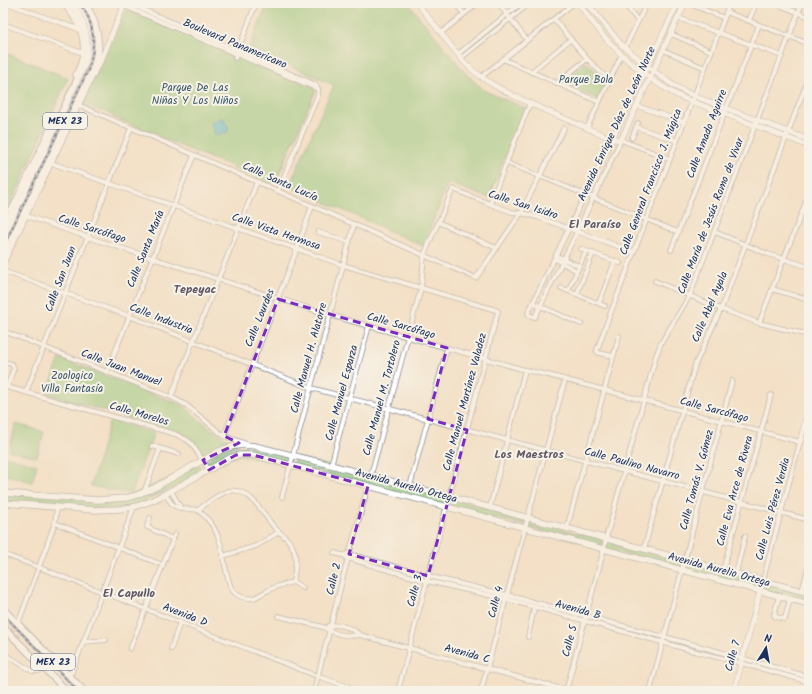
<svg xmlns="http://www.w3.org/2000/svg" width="812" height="694" viewBox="0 0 812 694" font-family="Kalam,sans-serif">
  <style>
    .green { fill: #93cb7e; stroke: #577d6e }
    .water { fill: #4eb7cb; stroke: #347394 }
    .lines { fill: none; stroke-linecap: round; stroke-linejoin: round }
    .primary-tunnel { stroke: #c8bdb1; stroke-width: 6; stroke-dasharray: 6 3; stroke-linecap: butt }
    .minor-casing { stroke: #878892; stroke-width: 5.5 }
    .tertiary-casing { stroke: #878892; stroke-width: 6 }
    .secondary-casing { stroke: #878892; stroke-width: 7 }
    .primary-casing { stroke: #878892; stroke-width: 8 }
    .minor { stroke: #fff; stroke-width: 4 }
    .tertiary { stroke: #fff; stroke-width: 5 }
    .secondary { stroke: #fff; stroke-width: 5.5 }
    .primary { stroke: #fff; stroke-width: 6 }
    .rail-casing { stroke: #1b2f5e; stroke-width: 2.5 }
    .rail { stroke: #f7f3e8; stroke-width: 1; stroke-dasharray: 3; stroke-linecap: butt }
    .marked { fill: none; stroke: #7b2cbf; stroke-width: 3; stroke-dasharray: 8 5; stroke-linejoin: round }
    .labels { text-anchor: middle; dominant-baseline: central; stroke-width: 4; stroke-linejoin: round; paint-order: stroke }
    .shield { fill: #f7f3e8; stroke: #5d6a87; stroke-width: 1 }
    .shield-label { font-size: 10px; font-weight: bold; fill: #1b2f5e }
    .street-label { font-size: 11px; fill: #1b2f5e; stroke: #f7f3e8 }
    .park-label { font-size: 11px; fill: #395666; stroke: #f7f3e8 }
    .neighbourhood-label { font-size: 12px; font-weight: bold; fill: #615766; stroke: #f7f3e8 }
  </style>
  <rect width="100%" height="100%" fill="#f7f3e8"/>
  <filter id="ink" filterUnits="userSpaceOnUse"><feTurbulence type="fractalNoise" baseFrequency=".025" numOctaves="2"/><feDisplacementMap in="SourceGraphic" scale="8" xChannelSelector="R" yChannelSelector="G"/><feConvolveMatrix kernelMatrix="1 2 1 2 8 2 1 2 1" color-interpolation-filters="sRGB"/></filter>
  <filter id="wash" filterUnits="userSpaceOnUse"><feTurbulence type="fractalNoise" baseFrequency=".012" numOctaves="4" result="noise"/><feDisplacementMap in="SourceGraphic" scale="16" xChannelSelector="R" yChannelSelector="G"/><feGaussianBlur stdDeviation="0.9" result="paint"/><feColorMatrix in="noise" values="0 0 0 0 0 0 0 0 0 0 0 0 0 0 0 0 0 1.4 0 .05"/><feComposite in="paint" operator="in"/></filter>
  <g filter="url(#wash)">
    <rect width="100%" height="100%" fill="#f3e0c6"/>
    <g class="green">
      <polygon points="268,3 408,3 467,75 485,91 525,108 502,164 489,198 448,183 423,246 289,186 334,85 249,48"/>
      <polygon points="127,9 315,88 315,92 277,179 272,184 232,168 232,166 222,162 220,162 159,137 158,134 149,131 147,131 113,117 112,115 102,110 101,112 83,103 83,101"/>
      <polygon points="3,52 68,78 10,206 3,204"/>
      <polygon points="586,62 592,68 608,80 598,99 561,83"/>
      <path d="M60,358L184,406L209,428L226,439L239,444L204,458C195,447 189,438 176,432L47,394Z"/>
      <polygon points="110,420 154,433 131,494 91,486"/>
      <polygon points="16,424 44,432 37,457 9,450"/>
      <path d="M249,446L290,457L287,464L239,455L209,469L205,462C218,451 234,449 249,446Z"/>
      <polygon points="5,456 37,465 32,482 3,474 3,463"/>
      <polygon points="296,457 444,498 446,499 446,503 444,506 292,464 294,460"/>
      <polygon points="199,465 202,468 203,471 171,489 136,505 114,509 3,502 3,494 120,500"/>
      <path d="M453,499L525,519V525L448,507C448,503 449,500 453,499Z"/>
      <polygon points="532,521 680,561 681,562 681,567 679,569 528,527 529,522"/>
      <polygon points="686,563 757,582 760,584 759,589 684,570"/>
      <polygon points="766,583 809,594 809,604 761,591 761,586"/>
    </g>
    <path class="water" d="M222,118L226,120L224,122L228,126V131L226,134L224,132C220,135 217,136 213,134L215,131C211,128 210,124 213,120L215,122L217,119Z"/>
  </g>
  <g filter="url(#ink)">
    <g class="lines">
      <polyline class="primary-tunnel" points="3,622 19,639"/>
      <defs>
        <g id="minor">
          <polyline points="6,3 81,30"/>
          <path d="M128,3L314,84C318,87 319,90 318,95L278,191"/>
          <polyline points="455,3 464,14"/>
          <polyline points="498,3 527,40"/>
          <polyline points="624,3 638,21"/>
          <polyline points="666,3 676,7"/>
          <polyline points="688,3 724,18"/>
          <polyline points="774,3 809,17"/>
          <polyline points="124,6 318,89"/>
          <polyline points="726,12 809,44"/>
          <polyline points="678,18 782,56"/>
          <path d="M554,19C572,40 588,63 610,80"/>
          <polyline points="749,21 756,3"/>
          <polyline points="3,24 85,54"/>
          <polyline points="441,33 478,3"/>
          <polyline points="671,34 711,51"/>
          <polyline points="625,48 647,3"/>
          <polyline points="663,50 705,68"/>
          <polyline points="458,54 521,3"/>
          <polyline points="235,58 256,3"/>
          <polyline points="461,58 530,3"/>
          <polyline points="503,59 599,102"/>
          <polyline points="531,72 571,39"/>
          <polyline points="481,77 574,3"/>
          <polyline points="557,83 587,59"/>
          <polyline points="76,104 278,191 476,278 521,213 564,128"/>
          <polyline points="637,106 684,122"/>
          <polyline points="636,127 677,141"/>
          <polyline points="587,128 622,54"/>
          <polyline points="632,138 638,123"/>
          <polyline points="612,139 528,313 529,315 534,317 535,317 577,232 621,140 670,159"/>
          <polyline points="51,163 343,265 496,310 498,311 398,691"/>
          <polyline points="507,163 678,232"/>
          <polyline points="490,204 530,103"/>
          <polyline points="3,207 14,212"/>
          <polyline points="24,215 87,237 330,315 525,370 548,375 800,442 763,580"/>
          <polyline points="438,222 496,248"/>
          <polyline points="318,232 349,242"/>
          <polyline points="715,232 768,254 809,267"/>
          <polyline points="581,249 620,263"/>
          <polyline points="671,250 759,25"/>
          <polyline points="557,256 579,266"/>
          <polyline points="555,259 577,271"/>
          <polyline points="3,271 129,316 311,388 809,520"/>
          <polyline points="655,281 721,309 759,323 809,335"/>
          <polyline points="561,288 605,306"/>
          <polyline points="772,289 809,300"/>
          <polyline points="568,291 586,251"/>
          <polyline points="577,294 593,253"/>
          <polyline points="533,303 581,324"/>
          <polyline points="599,303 615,261"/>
          <polyline points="759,323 809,194"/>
          <polyline points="3,331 171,397 186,405 224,436 246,444"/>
          <polyline points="613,356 599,353 597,352 597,350 609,317 730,3"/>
          <polyline points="3,362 12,364 14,368 7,387"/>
          <polyline points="107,372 194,155"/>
          <polyline points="3,386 175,434 187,440 191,443 209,470"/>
          <polyline points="26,392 131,128"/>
          <polyline points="171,397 257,182"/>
          <polyline points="224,436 297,249 312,206"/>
          <polyline points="152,446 179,454"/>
          <polyline points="331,465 369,326"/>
          <polyline points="371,475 421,288 424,255 453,189 490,204 512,212 526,214 537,217 634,252"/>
          <polyline points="410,486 447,348"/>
          <polyline points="171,491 181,508"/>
          <polyline points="144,492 160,449"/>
          <path d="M165,494C175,511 179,508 198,510C206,504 219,493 229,491C251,487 263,515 275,528C281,534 288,538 292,546C298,556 295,571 293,582"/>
          <polyline points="282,497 354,224"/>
          <polyline points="490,507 525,370"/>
          <path d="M198,510C208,518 215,527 219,539C224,552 226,584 234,592C239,597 247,599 254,598C258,596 263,593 267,591C276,586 284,584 293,582L303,588"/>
          <polyline points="150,518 147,527 173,539"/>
          <polyline points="55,523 163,565"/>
          <polyline points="567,528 619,336"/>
          <polyline points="644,549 695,365 721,309 809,77"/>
          <polyline points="334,553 342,555 348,558 374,566 427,581 506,599 701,653 741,663 809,682"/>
          <polyline points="3,554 38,567 317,676 361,691"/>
          <polyline points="342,555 349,554 428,576 507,595 702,647 809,677"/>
          <polyline points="223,556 256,546 279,532"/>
          <polyline points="723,570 771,395"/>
          <polyline points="736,573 745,536"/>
          <polyline points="802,591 809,564"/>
          <polyline points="779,596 774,615 776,617 785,619 790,599"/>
          <path d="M278,616L323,627C334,634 347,637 360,635L570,691"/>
          <polyline points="18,624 55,523 57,508"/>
          <path d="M328,626C339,624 351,627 360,635"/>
          <polyline points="528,637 534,608"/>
          <polyline points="83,642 106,640"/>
          <polyline points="130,649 175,534"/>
          <polyline points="171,649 180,622"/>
          <polyline points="3,653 32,671 38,671 45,669"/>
          <polyline points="66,674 72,672 134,507"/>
          <polyline points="54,691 60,685"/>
          <polyline points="314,691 349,554 368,486"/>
          <polyline points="481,691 565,380"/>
          <polyline points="566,691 604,549 606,538 656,356 661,343 690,295 802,3"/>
          <polyline points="650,691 732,381"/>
        </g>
        <g id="tertiary">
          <path d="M417,3L464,62C486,85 516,97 545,110C567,120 590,129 612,139L621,140L685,3"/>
          <path d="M578,3C588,16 598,30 609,42C630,64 655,84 683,98L809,146"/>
          <polyline points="587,3 621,44 647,66 674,86 694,96 809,140"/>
          <polyline points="97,67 101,60 125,3"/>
          <polyline points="612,139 678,3"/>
          <polyline points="800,442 809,407"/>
          <polyline points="734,691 763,580"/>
        </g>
        <g id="secondary">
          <path d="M63,3C76,16 86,36 83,54C82,62 79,69 76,75"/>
          <polyline points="3,229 54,121"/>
          <path d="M3,263L95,70C102,46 99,24 85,3"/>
          <path d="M3,493L98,500L125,498L134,496L154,488L219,451C231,446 242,444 255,446L331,465L809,593"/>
          <polyline points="3,503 95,510 120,509 134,507 151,501 165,494 232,457 240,455 253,455 809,604"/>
        </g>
        <g id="primary">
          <path d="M3,238L85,63C90,42 85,20 71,3"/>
          <path d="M3,251L90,68C97,45 93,23 79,3"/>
          <polyline points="3,609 84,691"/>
          <polyline points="3,627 67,691"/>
        </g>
      </defs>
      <use href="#minor" class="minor-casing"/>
      <use href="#tertiary" class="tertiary-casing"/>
      <use href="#secondary" class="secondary-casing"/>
      <use href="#primary" class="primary-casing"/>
      <use href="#minor" class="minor"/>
      <use href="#tertiary" class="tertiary"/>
      <use href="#secondary" class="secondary"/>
      <use href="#primary" class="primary"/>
      <defs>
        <g id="rail">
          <path d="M3,247L88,70C96,48 96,22 79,3"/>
          <polyline points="3,614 78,691"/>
        </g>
      </defs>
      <use href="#rail" class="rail-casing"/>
      <use href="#rail" class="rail"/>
    </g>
  </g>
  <path d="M0 0H812V694H0ZM278,299L447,348L428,419L467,430L428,576L349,554L368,486L253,455H236L209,470L203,460L239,443L224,436Z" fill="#f3e0c6" fill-opacity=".55" fill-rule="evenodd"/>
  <path class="marked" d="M278,299L447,348L428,419L467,430L428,576L349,554L368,486L253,455H236L209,470L203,460L239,443L224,436Z"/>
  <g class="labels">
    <g class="shield">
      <rect x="43" y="113" width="44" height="16" rx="3"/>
      <rect x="31" y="654" width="44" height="16" rx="3"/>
    </g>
    <g class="shield-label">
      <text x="65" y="121">MEX 23</text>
      <text x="53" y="662">MEX 23</text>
    </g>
    <g class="street-label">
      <text transform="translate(235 44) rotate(23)">Boulevard Panamericano</text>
      <text transform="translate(617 124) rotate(-65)">Avenida Enrique Díaz de León Norte</text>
      <text transform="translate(707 134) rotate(-69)">Calle Amado Aguirre</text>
      <text transform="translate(280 182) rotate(24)">Calle Santa Lucía</text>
      <text transform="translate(651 182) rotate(-69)">Calle General Francisco J. Múgica</text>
      <text transform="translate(523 205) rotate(18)">Calle San Isidro</text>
      <text transform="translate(711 216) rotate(-69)">Calle María de Jesús Romo de Vivar</text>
      <text transform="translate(92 229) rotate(18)">Calle Sarcófago</text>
      <text transform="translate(276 232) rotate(19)">Calle Vista Hermosa</text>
      <text transform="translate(146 249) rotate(-68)">Calle Santa María</text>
      <text transform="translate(61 279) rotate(-69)">Calle San Juan</text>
      <text transform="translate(710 307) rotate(-67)">Calle Abel Ayala</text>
      <text transform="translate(260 318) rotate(-68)">Calle Lourdes</text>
      <text transform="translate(161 319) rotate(21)">Calle Industria</text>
      <text transform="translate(401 326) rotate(16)">Calle Sarcófago</text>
      <text transform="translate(309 358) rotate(-75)">Calle Manuel H. Alatorre</text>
      <text transform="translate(121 368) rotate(21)">Calle Juan Manuel</text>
      <text transform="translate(342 393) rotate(-75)">Calle Manuel Esparza</text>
      <text transform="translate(382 398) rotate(-75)">Calle Manuel M. Tortolero</text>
      <text transform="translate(465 402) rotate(-75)">Calle Manuel Martínez Valadez</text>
      <text transform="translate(714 410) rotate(15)">Calle Sarcófago</text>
      <text transform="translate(139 414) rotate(16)">Calle Morelos</text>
      <text transform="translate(632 464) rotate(15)">Calle Paulino Navarro</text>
      <text transform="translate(697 480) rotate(-75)">Calle Tomás V. Gómez</text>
      <text transform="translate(406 486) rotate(15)">Avenida Aurelio Ortega</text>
      <text transform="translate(735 491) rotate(-75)">Calle Eva Arce de Rivera</text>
      <text transform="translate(773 509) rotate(-75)">Calle Luis Pérez Verdia</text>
      <text transform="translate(719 570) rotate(15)">Avenida Aurelio Ortega</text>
      <text transform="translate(334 579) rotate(-76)">Calle 2</text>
      <text transform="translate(415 591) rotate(-75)">Calle 3</text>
      <text transform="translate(496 602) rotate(-75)">Calle 4</text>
      <text transform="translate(578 610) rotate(15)">Avenida B</text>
      <text transform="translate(185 615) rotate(21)">Avenida D</text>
      <text transform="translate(570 641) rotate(-75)">Calle 5</text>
      <text transform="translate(467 654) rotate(15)">Avenida C</text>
      <text transform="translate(733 656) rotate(-75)">Calle 7</text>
    </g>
    <g class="park-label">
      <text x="586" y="80">Parque Bola</text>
      <text x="195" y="88">Parque De Las<tspan x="195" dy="13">Niñas Y Los Niños</tspan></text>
      <text x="72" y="376">Zoologico<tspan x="72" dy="13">Villa Fantasía</tspan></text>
    </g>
    <g class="neighbourhood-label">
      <text x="595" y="224">El Paraíso</text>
      <text x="195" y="289">Tepeyac</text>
      <text x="529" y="454">Los Maestros</text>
      <text x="129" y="593">El Capullo</text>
    </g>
  </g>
  <rect width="812" height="694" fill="none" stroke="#f7f3e8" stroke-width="16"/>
  <g transform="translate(766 648) rotate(11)" stroke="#f7f3e8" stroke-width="3" paint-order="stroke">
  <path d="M0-3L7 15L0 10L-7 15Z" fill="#1b2f5e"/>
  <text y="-6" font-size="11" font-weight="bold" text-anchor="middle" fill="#1b2f5e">N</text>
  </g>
</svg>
